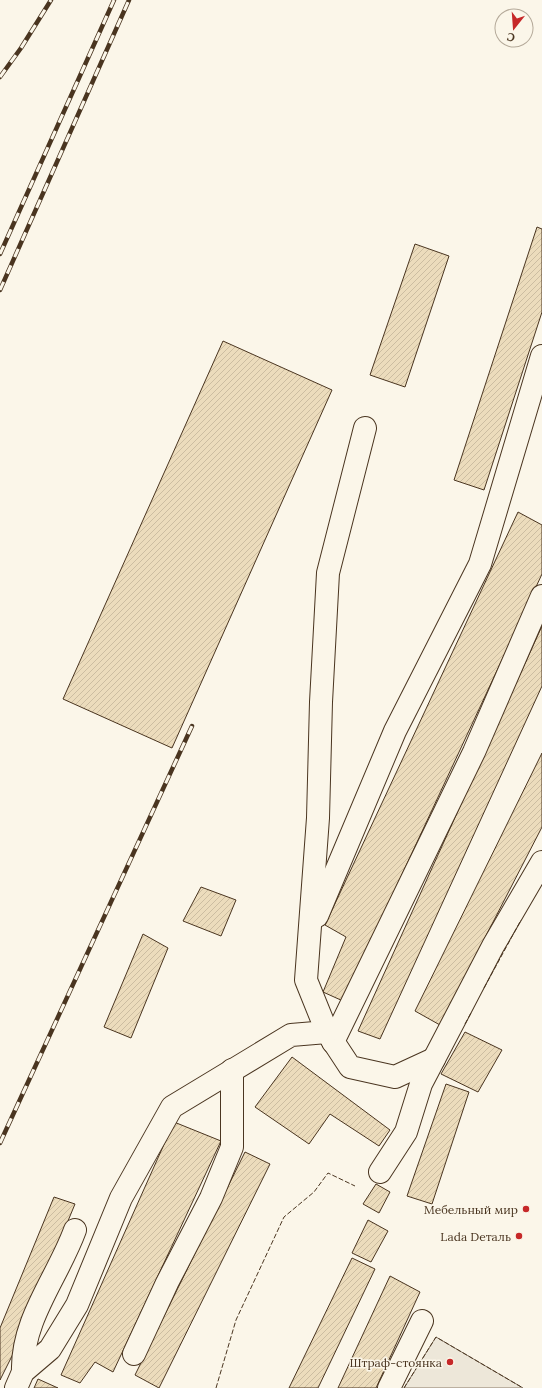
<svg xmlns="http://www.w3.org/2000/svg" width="542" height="1388" viewBox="0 0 542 1388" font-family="Lora,serif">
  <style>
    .parking { fill: #ede7d9; stroke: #887966 }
    .building { fill: url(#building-hatch); stroke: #4a3520 }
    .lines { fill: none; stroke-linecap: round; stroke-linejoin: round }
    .minor-casing { stroke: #4a3520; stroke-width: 24 }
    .minor { stroke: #fbf6e9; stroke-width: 22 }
    .rail-casing { stroke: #4a3520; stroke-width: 4.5 }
    .rail { stroke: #fbf6e9; stroke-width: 3; stroke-dasharray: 9; stroke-linecap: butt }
    .fence { stroke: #4a3520; stroke-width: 1; stroke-dasharray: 5 2; stroke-linecap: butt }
    .poi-dot { fill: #c62828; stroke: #fbf6e9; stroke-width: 1.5 }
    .labels { text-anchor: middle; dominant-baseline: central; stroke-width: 3; stroke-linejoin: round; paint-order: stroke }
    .poi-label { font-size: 12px; fill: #4a3520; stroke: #fbf6e9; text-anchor: end }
  </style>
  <defs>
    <pattern id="building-hatch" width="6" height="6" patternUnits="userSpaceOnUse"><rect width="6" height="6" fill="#ecdcbc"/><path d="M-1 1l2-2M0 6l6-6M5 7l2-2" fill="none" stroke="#ccbda1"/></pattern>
  </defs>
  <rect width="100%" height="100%" fill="#fbf6e9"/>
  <polygon class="parking" points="436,1337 523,1388 404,1388"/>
  <g class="building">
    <polygon points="537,227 542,229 542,312 484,490 454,480"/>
    <polygon points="415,244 449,256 405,387 370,375"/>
    <polygon points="223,341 332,390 172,748 63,699"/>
    <polygon points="518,512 542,525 542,574 343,1001 323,992 346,937 325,925"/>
    <polygon points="542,626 542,686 380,1039 358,1031"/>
    <polygon points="542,753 542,827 440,1025 415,1011"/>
    <polygon points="201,887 236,900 221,936 183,921"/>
    <polygon points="143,934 168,948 131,1038 104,1027"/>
    <polygon points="465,1032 502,1050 478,1092 441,1074"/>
    <polygon points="292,1057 390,1130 379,1146 330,1114 309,1144 255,1107"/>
    <polygon points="446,1084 469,1092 432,1204 407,1196"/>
    <polygon points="174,1122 221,1141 113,1372 95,1362 80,1383 61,1375"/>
    <polygon points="245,1152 270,1164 159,1388 135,1375"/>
    <polygon points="376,1184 390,1192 379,1213 363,1204"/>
    <polygon points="54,1197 75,1204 13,1354 0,1380 0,1328"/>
    <polygon points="368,1220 388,1231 371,1262 352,1253"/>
    <polygon points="352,1258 375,1269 318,1388 289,1388"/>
    <polygon points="390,1276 420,1292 376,1388 338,1388"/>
    <polygon points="38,1379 58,1388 34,1388"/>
  </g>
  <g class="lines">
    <defs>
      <g id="minor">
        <polyline points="365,428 328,573 321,702 318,818 306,980 327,1032 350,1067 395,1077 434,1059"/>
        <polyline points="317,916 395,731 480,564 542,356"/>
        <polyline points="333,1042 474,752 542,596"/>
        <polyline points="380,1172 406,1132 421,1084 493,946 542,862"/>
        <polyline points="134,1354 167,1283 211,1198 232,1147 232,1070"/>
        <path d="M23,1372C21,1320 58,1277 75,1230"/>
        <polyline points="16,1388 23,1372 50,1349 77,1305 121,1198 172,1107 291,1035 327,1032"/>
        <polyline points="389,1388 422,1321"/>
      </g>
    </defs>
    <use href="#minor" class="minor-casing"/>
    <use href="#minor" class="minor"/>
    <defs>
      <g id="rail">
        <polyline points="0,77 21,48 51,0"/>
        <polyline points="0,254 114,0"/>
        <polyline points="0,290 129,0"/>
        <polyline points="0,1143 192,726"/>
      </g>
    </defs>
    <use href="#rail" class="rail-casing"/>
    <use href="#rail" class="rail"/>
    <g class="fence">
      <polyline points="484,988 521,920"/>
      <polyline points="465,1024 471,1013"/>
      <polyline points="216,1388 236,1320 284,1217 314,1192 328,1173 355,1186"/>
      <polyline points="404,1388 436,1337 523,1388"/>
    </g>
  </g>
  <g class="poi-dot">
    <circle cx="526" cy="1209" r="4"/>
    <circle cx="519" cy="1236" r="4"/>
    <circle cx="450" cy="1362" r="4"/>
  </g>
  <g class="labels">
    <g class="poi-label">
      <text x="518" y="1209">Мебельный мир</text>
      <text x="511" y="1236">Lada Dеталь</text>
      <text x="442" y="1362">Штраф-стоянка</text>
    </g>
  </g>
  <g transform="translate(514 28) rotate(197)"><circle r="19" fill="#fbf6e9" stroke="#b4a999"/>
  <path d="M0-3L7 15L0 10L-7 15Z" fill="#c62828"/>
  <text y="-6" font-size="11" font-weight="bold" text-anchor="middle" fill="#4a3520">С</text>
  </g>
</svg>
